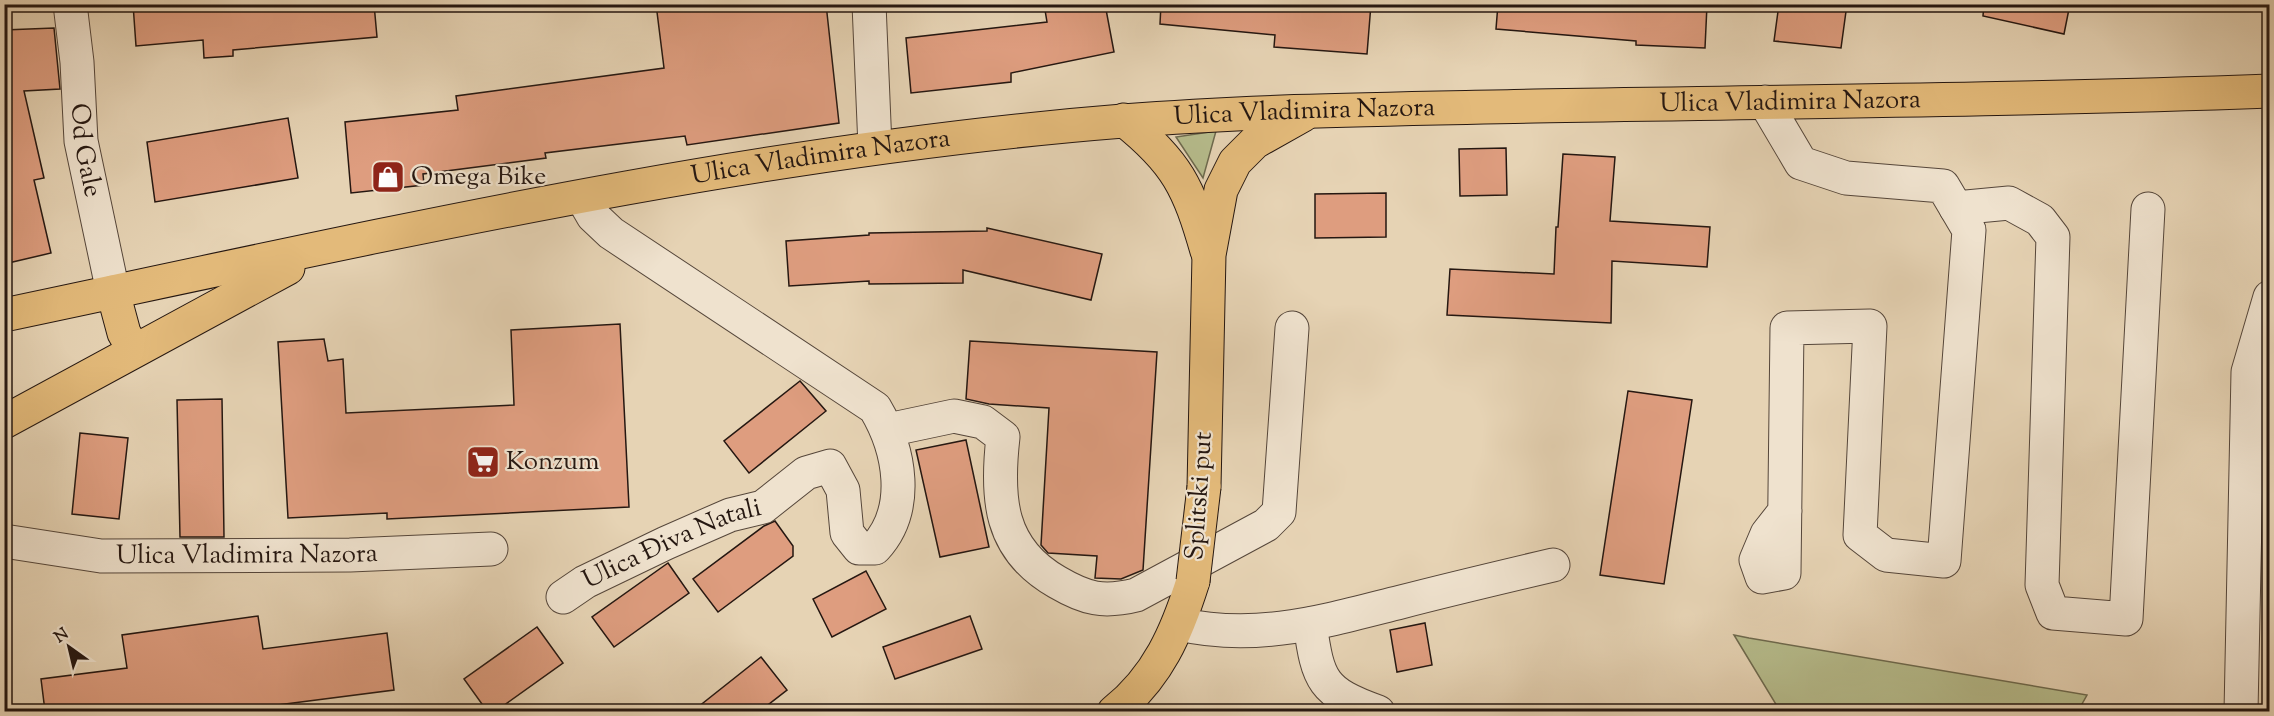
<svg xmlns="http://www.w3.org/2000/svg" width="2274" height="716" viewBox="0 0 2274 716" font-family="'Sorts Mill Goudy',serif">
  <style>
    .green { fill: #b6bc8c; stroke: #6e6a4e; stroke-width: 1.5 }
    .building { fill: #de9d7f; stroke: #251711; stroke-width: 1.5 }
    .lines { fill: none; stroke-linecap: round; stroke-linejoin: round }
    .minor-casing { stroke: #55463a; stroke-width: 35 }
    .major-casing { stroke: #251711; stroke-width: 35 }
    .minor { stroke: #efe2ce; stroke-width: 33 }
    .major { stroke: #e3ba7a; stroke-width: 33 }
    .major-bridge-casing { stroke: #251711; stroke-width: 35; stroke-linecap: butt }
    .major-bridge { stroke: #e3ba7a; stroke-width: 33 }
    .labels { text-anchor: middle; dominant-baseline: central; stroke-width: 4.5; stroke-linejoin: round; paint-order: stroke }
    .street-label { font-size: 26px; fill: #251711; stroke: #efe2ce }
    .poi-label { font-size: 26px; fill: #251711; stroke: #efe2ce; text-anchor: start }
  </style>
  <rect width="100%" height="100%" fill="#e6d3b4"/>
  <filter id="stains"><feTurbulence type="fractalNoise" baseFrequency=".00333" numOctaves="4"/><feColorMatrix values="0 0 0 0 .2 0 0 0 0 .09 0 0 0 0 .02 0 0 0 .5 -.17"/></filter>
  <radialGradient id="worn" r=".72"><stop offset=".6" stop-color="#630" stop-opacity="0"/><stop offset="1" stop-color="#630" stop-opacity=".3"/></radialGradient>
  <g class="green">
    <polygon points="1216,131 1203,178 1176,137"/>
    <polygon points="1734,635 1749,638 2087,695 2078,711 1780,711"/>
  </g>
  <g class="building">
    <polygon points="133,4 200,4 200,9 241,4 374,4 377,37 233,50 233,56 204,58 203,40 136,46"/>
    <polygon points="656,4 826,4 839,123 687,145 685,136 545,153 546,158 423,174 424,185 351,193 345,122 458,110 456,96 664,68"/>
    <polygon points="1044,4 1105,4 1114,52 1011,73 1011,82 911,93 906,38 1047,22"/>
    <polygon points="1161,4 1371,4 1367,54 1274,47 1275,35 1160,24"/>
    <polygon points="1498,4 1707,5 1705,48 1636,45 1636,41 1496,29"/>
    <polygon points="1779,4 1847,4 1841,48 1774,41"/>
    <polygon points="1984,4 2070,4 2064,34 1983,16"/>
    <polygon points="54,28 60,89 24,91 44,178 34,180 51,253 4,264 4,125 7,125 4,30"/>
    <polygon points="288,118 298,178 155,202 147,142"/>
    <polygon points="1506,148 1507,195 1460,196 1459,149"/>
    <polygon points="1563,154 1615,157 1610,221 1710,227 1707,267 1612,261 1611,323 1447,315 1450,269 1554,274 1556,227 1558,227"/>
    <polygon points="1386,193 1386,237 1315,238 1315,194"/>
    <polygon points="987,228 1102,254 1091,300 963,270 963,283 869,284 869,281 789,286 786,241 869,235 869,233 987,231"/>
    <polygon points="620,324 629,507 387,519 387,513 288,518 278,342 324,339 328,361 343,359 346,413 514,405 511,330"/>
    <polygon points="970,341 1157,352 1143,570 1121,579 1095,578 1097,556 1048,553 1041,545 1049,408 989,404 966,399"/>
    <polygon points="800,381 826,411 749,473 724,441"/>
    <polygon points="1628,391 1692,400 1664,584 1600,575"/>
    <polygon points="222,399 224,537 180,537 177,400"/>
    <polygon points="80,433 128,438 119,519 72,514"/>
    <polygon points="966,440 989,547 940,557 916,450"/>
    <polygon points="775,521 793,546 793,556 718,612 693,579 764,526"/>
    <polygon points="668,563 689,593 614,647 592,617"/>
    <polygon points="866,571 886,609 832,637 813,599"/>
    <polygon points="258,616 263,649 387,633 394,690 230,711 45,711 41,679 127,668 122,635"/>
    <polygon points="970,616 982,649 895,679 883,647"/>
    <polygon points="1425,623 1432,665 1397,672 1390,630"/>
    <polygon points="537,627 563,663 496,711 487,711 464,679"/>
    <polygon points="761,657 787,690 760,711 693,711"/>
  </g>
  <g class="lines">
    <defs>
      <g id="minor">
        <path id="s1" d="M70,4L77,62L81,141L113,292"/>
        <polyline points="869,4 875,147"/>
        <polyline points="1765,102 1801,163 1846,178 1943,186 1969,230 1944,561 1886,555 1860,535 1870,326 1787,328 1784,573 1762,577 1756,560 1767,534 1785,511"/>
        <polyline points="1956,208 2009,203 2040,220 2053,237 2042,585 2053,613 2126,619 2148,209"/>
        <path d="M888,430L954,416L983,422L1003,437C996,498 999,549 1057,582C1086,599 1103,603 1136,595L1266,525L1279,512L1292,328"/>
        <path id="s2" d="M4,541L101,556L350,555L491,549"/>
        <path id="s3" d="M563,597L585,582L666,543L730,515L763,507L806,473L830,466L843,490L847,533L859,548H875C911,509 900,450 875,408L611,233L593,216L582,197"/>
        <path d="M1179,624C1257,642 1325,621 1401,602C1451,589 1502,577 1553,565"/>
        <path d="M1310,624C1318,681 1322,692 1378,712"/>
        <polyline points="2241,712 2248,372 2270,297"/>
      </g>
      <g id="major">
        <path d="M1124,120C1177,162 1189,188 1207,251"/>
        <polyline points="113,292 124,333 134,350"/>
        <path id="s4" d="M4,315C374,237 746,151 1123,121C1260,110 1398,109 1535,106C1780,102 2025,100 2270,91"/>
        <polyline points="4,422 288,268"/>
        <polyline points="1204,487 1209,255 1221,190 1235,162 1255,142 1303,115"/>
        <path d="M1114,712C1158,677 1177,632 1193,581"/>
      </g>
    </defs>
    <use href="#minor" class="minor-casing"/>
    <use href="#major" class="major-casing"/>
    <use href="#minor" class="minor"/>
    <use href="#major" class="major"/>
    <defs>
      <polyline id="major-bridge" points="1193,581 1204,487"/>
    </defs>
    <use href="#major-bridge" class="major-bridge-casing"/>
    <use href="#major-bridge" class="major-bridge"/>
  </g>
  <defs>
    <symbol id="shop-square" viewBox="-11 -11 22 22"><rect x="-9" y="-9" width="18" height="18" rx="4" fill="#8f2418" stroke="#efe2ce"/><path d="M-5-2.5h2.3a2.7 3.5 0 0 1 5.4 0H5L5.5 6h-11ZM-1.5-2.5h3a1.5 2.3 0 0 0-3 0Z" fill="#fff"/></symbol>
    <symbol id="supermarket-square" viewBox="-11 -11 22 22"><rect x="-9" y="-9" width="18" height="18" rx="4" fill="#8f2418" stroke="#efe2ce"/><path d="M-6-5.5h2.5l.6 2H6L4.5 2H-2.5L-4.4-4H-6ZM-1.5 3.2a1.3 1.3 0 1 0 .1 0ZM3 3.2a1.3 1.3 0 1 0 .1 0Z" fill="#fff"/></symbol>
  </defs>
  <g fill-rule="evenodd">
    <use href="#shop-square" x="369" y="158" width="38" height="38"/>
    <use href="#supermarket-square" x="464" y="443" width="38" height="38"/>
  </g>
  <g class="labels">
    <g class="street-label">
      <text stroke="none"><textPath href="#s4" startOffset="1804">Ulica Vladimira Nazora</textPath></text>
      <text stroke="none"><textPath href="#s4" startOffset="1318">Ulica Vladimira Nazora</textPath></text>
      <text stroke="none"><textPath href="#s1" startOffset="147">Od Gale</textPath></text>
      <text stroke="none"><textPath href="#s4" startOffset="832">Ulica Vladimira Nazora</textPath></text>
      <text transform="translate(1200 496) rotate(-86)">Splitski put</text>
      <text stroke="none"><textPath href="#s3" startOffset="122">Ulica Điva Natali</textPath></text>
      <text stroke="none"><textPath href="#s2" startOffset="244">Ulica Vladimira Nazora</textPath></text>
    </g>
    <g class="poi-label">
      <text x="411" y="177">Omega Bike</text>
      <text x="506" y="462">Konzum</text>
    </g>
  </g>
  <rect width="2274" height="716" fill="none" stroke="#e6d3b4" stroke-width="24"/>
  <rect x="6" y="6" width="2262" height="704" fill="none" stroke="#251711" stroke-width="3"/>
  <rect x="12" y="12" width="2250" height="692" fill="none" stroke="#251711" stroke-width="1.5"/>
  <g transform="translate(69 647) rotate(326)" stroke="#efe2ce" stroke-width="4.5" paint-order="stroke">
  <path d="M0-4.5L10 22L0 15L-10 22Z" fill="#251711"/>
  <text y="-9" font-size="16" font-weight="bold" text-anchor="middle" fill="#251711">N</text>
  </g>
  <rect width="100%" height="100%" filter="url(#stains)"/>
  <rect width="100%" height="100%" fill="url(#worn)"/>
</svg>
